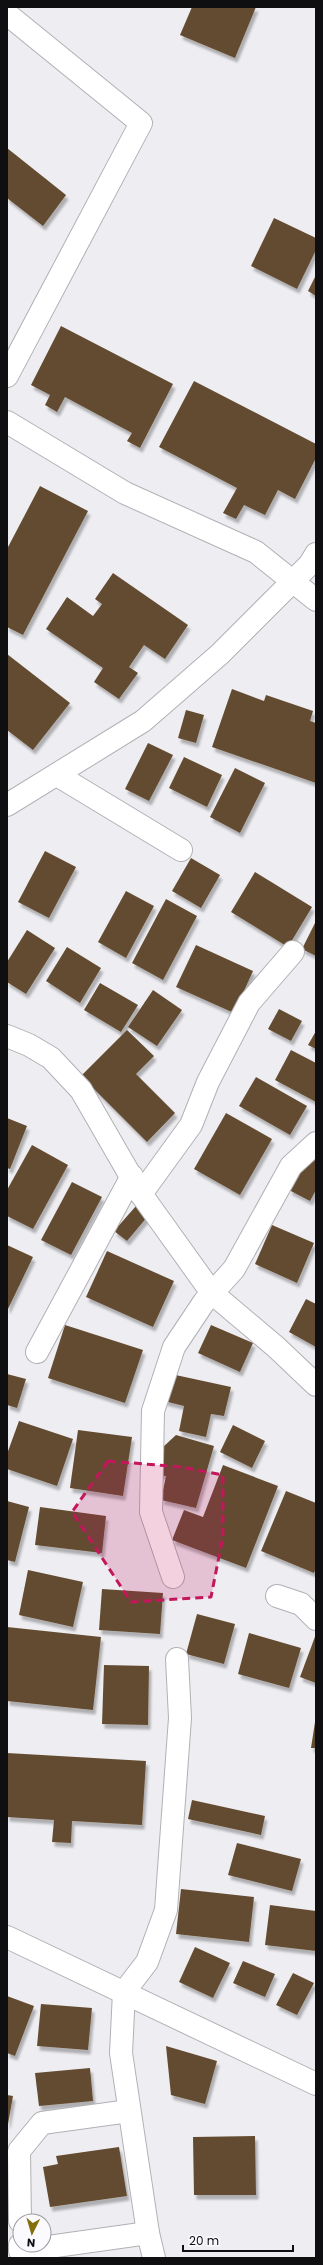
<svg xmlns="http://www.w3.org/2000/svg" width="323" height="2265" viewBox="0 0 323 2265" font-family="Poppins,sans-serif">
  <style>
    .building { fill: #644c30; filter: url(#shadow) }
    .lines { fill: none; stroke-linecap: round; stroke-linejoin: round }
    .minor-casing { stroke: #b1b1b5; stroke-width: 24 }
    .minor { stroke: #fff; stroke-width: 22 }
    .marked { fill: #c2185b; fill-opacity: 0.2; stroke: #c2185b; stroke-width: 3; stroke-dasharray: 8 5; stroke-linejoin: round }
  </style>
  <defs>
    <filter id="shadow"><feDropShadow dx="2.5" dy="4.5" stdDeviation="1" flood-color="#0004"/></filter>
  </defs>
  <rect width="100%" height="100%" fill="#eeedf2"/>
  <g class="building">
    <polygon points="192,7 256,7 235,58 180,35"/>
    <polygon points="7,148 66,195 43,226 7,198"/>
    <polygon points="274,218 316,238 316,250 297,289 251,266"/>
    <polygon points="316,275 316,296 308,291"/>
    <polygon points="61,326 173,384 140,448 127,441 132,433 65,397 57,412 45,405 50,395 31,385"/>
    <polygon points="194,381 316,444 316,458 295,499 278,490 265,515 244,505 236,519 223,513 237,488 159,447"/>
    <polygon points="40,486 88,511 23,635 7,627 7,549"/>
    <polygon points="113,573 188,625 165,659 144,645 129,667 138,673 119,699 94,682 103,668 46,629 67,597 93,616 102,604 95,599"/>
    <polygon points="7,654 70,703 33,750 7,730"/>
    <polygon points="232,689 264,701 266,695 313,711 310,721 316,723 316,783 212,747"/>
    <polygon points="186,710 204,715 196,743 178,738"/>
    <polygon points="148,743 173,755 149,801 125,789"/>
    <polygon points="184,757 222,775 207,807 169,788"/>
    <polygon points="235,768 265,783 240,833 210,817"/>
    <polygon points="45,851 76,867 49,918 18,902"/>
    <polygon points="191,858 220,875 201,908 172,891"/>
    <polygon points="255,872 312,907 288,947 231,912"/>
    <polygon points="126,891 154,906 126,958 98,942"/>
    <polygon points="166,899 197,916 163,980 132,963"/>
    <polygon points="316,921 316,956 302,949"/>
    <polygon points="27,930 55,948 26,994 7,982 7,962"/>
    <polygon points="196,945 253,971 234,1013 176,987"/>
    <polygon points="67,947 101,968 80,1003 46,981"/>
    <polygon points="100,983 138,1005 121,1032 84,1010"/>
    <polygon points="153,990 182,1010 157,1046 128,1027"/>
    <polygon points="279,1009 302,1021 291,1041 268,1029"/>
    <polygon points="127,1030 154,1056 136,1074 175,1113 147,1142 81,1076"/>
    <polygon points="316,1031 316,1049 308,1045"/>
    <polygon points="291,1050 316,1063 316,1102 275,1080"/>
    <polygon points="256,1077 307,1106 290,1135 239,1106"/>
    <polygon points="226,1113 272,1139 240,1195 194,1169"/>
    <polygon points="7,1118 27,1126 10,1169 7,1168"/>
    <polygon points="32,1145 68,1165 33,1229 7,1216 7,1190"/>
    <polygon points="310,1152 316,1156 316,1190 310,1201 289,1190"/>
    <polygon points="72,1182 102,1197 71,1255 41,1240"/>
    <polygon points="136,1206 148,1216 127,1241 114,1231"/>
    <polygon points="272,1225 314,1243 297,1283 255,1264"/>
    <polygon points="7,1245 33,1257 8,1309 7,1309"/>
    <polygon points="107,1251 174,1281 153,1327 86,1297"/>
    <polygon points="306,1299 316,1304 316,1347 289,1332"/>
    <polygon points="65,1325 143,1350 125,1403 48,1378"/>
    <polygon points="211,1325 253,1343 240,1372 198,1353"/>
    <polygon points="7,1374 26,1379 17,1408 7,1405"/>
    <polygon points="171,1374 231,1387 224,1416 211,1414 206,1437 179,1431 184,1406 164,1401"/>
    <polygon points="19,1421 73,1439 57,1486 7,1469 7,1454"/>
    <polygon points="233,1425 265,1441 252,1468 220,1452"/>
    <polygon points="78,1430 132,1437 123,1496 70,1488"/>
    <polygon points="176,1435 214,1446 196,1508 161,1500 166,1476 157,1475 163,1447"/>
    <polygon points="223,1465 278,1486 246,1568 172,1540 184,1510 203,1517"/>
    <polygon points="286,1491 316,1503 316,1568 314,1573 261,1551"/>
    <polygon points="7,1501 29,1507 15,1562 7,1560"/>
    <polygon points="40,1507 106,1516 102,1553 35,1545"/>
    <polygon points="28,1570 83,1582 73,1627 19,1615"/>
    <polygon points="102,1589 163,1593 160,1634 99,1630"/>
    <polygon points="197,1614 235,1624 224,1664 186,1654"/>
    <polygon points="7,1627 101,1637 93,1710 7,1701"/>
    <polygon points="249,1633 301,1648 289,1688 238,1674"/>
    <polygon points="316,1634 316,1683 300,1677"/>
    <polygon points="104,1665 149,1666 148,1725 102,1724"/>
    <polygon points="315,1722 316,1722 316,1748 311,1748"/>
    <polygon points="7,1753 146,1761 142,1825 72,1821 71,1843 52,1842 54,1820 7,1817"/>
    <polygon points="192,1800 265,1816 261,1835 188,1819"/>
    <polygon points="237,1843 301,1859 292,1891 228,1875"/>
    <polygon points="181,1889 254,1897 249,1942 176,1934"/>
    <polygon points="270,1905 316,1911 316,1951 265,1945"/>
    <polygon points="195,1947 230,1963 213,1998 179,1982"/>
    <polygon points="243,1961 275,1974 265,1997 233,1983"/>
    <polygon points="293,1973 314,1983 297,2015 276,2005"/>
    <polygon points="7,1996 34,2006 15,2056 7,2053"/>
    <polygon points="41,2004 92,2008 88,2050 37,2046"/>
    <polygon points="166,2046 217,2061 205,2104 171,2095"/>
    <polygon points="90,2068 93,2101 39,2106 35,2073"/>
    <polygon points="7,2095 13,2096 8,2124 7,2124"/>
    <polygon points="255,2136 256,2195 194,2195 193,2137"/>
    <polygon points="119,2147 127,2196 50,2207 43,2167 58,2164 56,2156"/>
  </g>
  <g class="lines">
    <defs>
      <g id="minor">
        <polyline points="7,14 141,123 7,376"/>
        <polyline points="7,422 125,493 256,552 316,600"/>
        <polyline points="57,775 181,850"/>
        <polyline points="7,805 143,721 220,654 310,564 316,554"/>
        <polyline points="7,1036 29,1045 51,1058 81,1090 141,1194 212,1293 276,1347 316,1385"/>
        <polyline points="141,1194 191,1125 208,1082 249,1003 293,952"/>
        <polyline points="37,1352 132,1176"/>
        <polyline points="173,1577 151,1512 153,1411 174,1347 204,1302 234,1269 291,1166 316,1143"/>
        <polyline points="277,1596 301,1604 316,1619"/>
        <polyline points="7,1937 316,2084"/>
        <polyline points="20,2221 19,2151 42,2123 129,2111"/>
        <polyline points="20,2245 20,2251 148,2233"/>
        <polyline points="154,2258 148,2233 121,2053 124,1992 147,1962 166,1910 180,1718 177,1659"/>
      </g>
    </defs>
    <use href="#minor" class="minor-casing"/>
    <use href="#minor" class="minor"/>
  </g>
  <path class="marked" d="M108,1461L182,1467L223,1475V1536L211,1597L131,1602L72,1512Z"/>
  <rect width="323" height="2265" fill="none" stroke="#0f0f11" stroke-width="16"/>
  <g transform="translate(32 2233) rotate(185)"><circle r="19" fill="#fbfbff" stroke="#9d9da0"/>
  <path d="M0-3L7 15L0 10L-7 15Z" fill="#856e0c"/>
  <text y="-6" font-size="11" font-weight="bold" text-anchor="middle" fill="#0f0f11">N</text>
  </g>
  <path d="M183 2245v6h110v-6" fill="none" stroke="#0f0f11" stroke-width="2"/>
  <text x="189" y="2245" font-size="12" fill="#0f0f11" stroke="#fbfbff" stroke-width="3" paint-order="stroke">20 m</text>
</svg>
